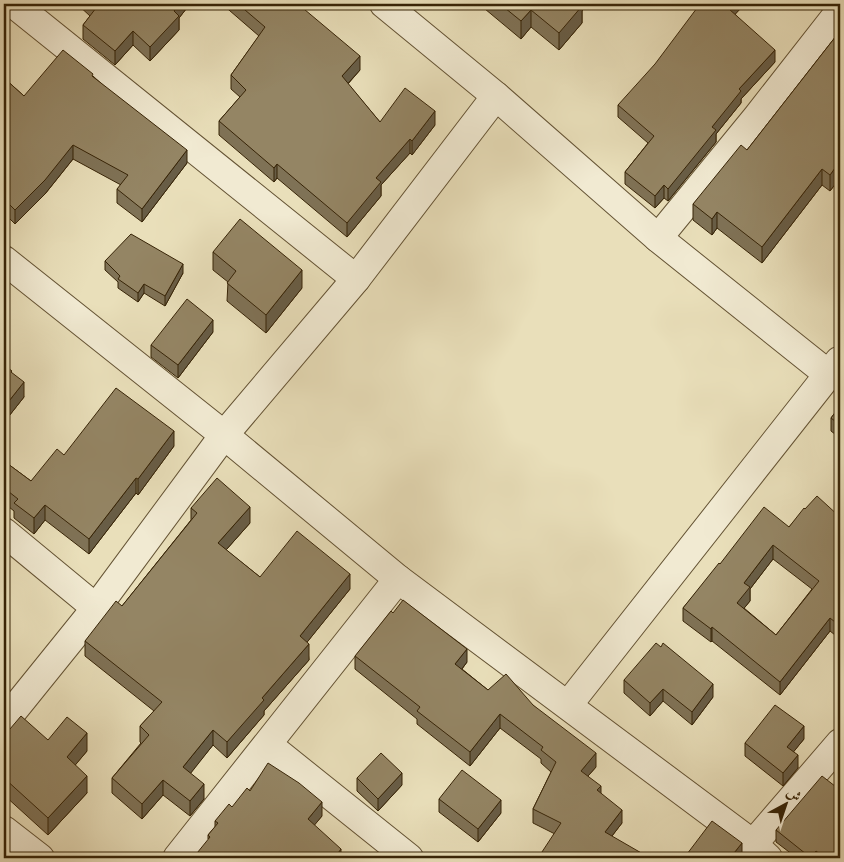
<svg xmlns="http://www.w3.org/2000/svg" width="844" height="862" viewBox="0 0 844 862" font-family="'Sorts Mill Goudy',Amiri,serif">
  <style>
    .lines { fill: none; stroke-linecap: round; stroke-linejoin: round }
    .minor-casing { stroke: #645334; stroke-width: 30 }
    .minor { stroke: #f1ead2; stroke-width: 28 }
    .wall { fill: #7f7256; stroke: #372407; fill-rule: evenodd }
    .shaded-wall { fill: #685d46; stroke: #372407 }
    .building { fill: #948564; stroke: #372407; fill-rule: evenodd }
  </style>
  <rect width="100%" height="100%" fill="#e9dfba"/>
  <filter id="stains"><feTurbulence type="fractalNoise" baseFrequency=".004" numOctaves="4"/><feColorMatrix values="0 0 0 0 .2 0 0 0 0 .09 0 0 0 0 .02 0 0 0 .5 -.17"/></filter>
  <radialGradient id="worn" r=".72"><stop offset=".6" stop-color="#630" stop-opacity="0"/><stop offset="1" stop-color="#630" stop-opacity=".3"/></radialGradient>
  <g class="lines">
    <defs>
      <g id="minor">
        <polyline points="14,4 356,279"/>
        <polyline points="384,4 496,96 658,238 828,374"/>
        <polyline points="658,238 757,117 840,11"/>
        <polyline points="4,260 224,435 398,579 753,844 768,858"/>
        <polyline points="4,532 96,608"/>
        <polyline points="568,705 839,361"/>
        <polyline points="4,722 96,608 224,435 356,279 496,96"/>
        <polyline points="268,745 409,858"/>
        <polyline points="4,830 40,858"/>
        <polyline points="753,844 840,743"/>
        <polyline points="177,858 398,579"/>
      </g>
    </defs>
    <use href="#minor" class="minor-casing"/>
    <use href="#minor" class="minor"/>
  </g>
  <g class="wall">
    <polygon points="77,4 190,4 179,18 179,30 150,61 133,45 115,65 83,39 83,25 90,16"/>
    <polygon points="222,4 298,4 360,70 348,84 380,122 435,125 412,155 410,153 381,185 381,196 347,237 277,178 274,182 219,135 219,121 240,97 231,89 231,75 259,36"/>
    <polygon points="479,4 587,4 582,11 582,23 559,50 531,27 521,39"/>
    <polygon points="742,4 742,7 735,14 775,62 741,99 741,103 716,134 716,142 668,201 664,198 655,208 625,184 625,172 648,143 618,117 618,105"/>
    <polygon points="840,31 840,178 830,191 822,185 762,263 717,228 712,235 693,220 693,204 747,150"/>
    <polygon points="93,76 187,163 142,222 117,203 117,189 121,185 73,159 45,194 15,224 4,213 4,78 24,96"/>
    <polygon points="213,252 302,288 266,333 227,301 228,282 213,270"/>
    <polygon points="105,261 183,273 165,306 144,293 138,302 118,288 118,282 105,270"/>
    <polygon points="213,332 178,378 151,357 151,345"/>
    <polygon points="4,365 12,373 24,397 9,416 4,412"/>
    <polygon points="840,406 840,438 831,431 831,418"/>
    <polygon points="174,446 138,495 136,493 89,554 45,520 34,534 14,518 14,511 4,503 4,461 31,481 64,455"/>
    <polygon points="191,508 250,523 226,550 260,577 350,589 307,642 309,660 264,711 264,715 227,758 213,745 190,773 204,799 190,816 163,795 142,819 112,793 112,778 141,743 140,742 140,726 154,711 85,656 85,641 122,606 191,520"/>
    <path d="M805,509L840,517V639L830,631L780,695L712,641L711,642L683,621V608L720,564L789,527ZM773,559L812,589L776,635L744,608L750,601V589Z"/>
    <polygon points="355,656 467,662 462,669 488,690 533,705 596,767 588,776 622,823 612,836 555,834 533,823 533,809 551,772 541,763 541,759 500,728 470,766 417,724 417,719 355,669"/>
    <polygon points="624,680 713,697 692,725 663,701 650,716 624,693"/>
    <polygon points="4,736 48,740 87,751 75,765 87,793 48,835 4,795"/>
    <polygon points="804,739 793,752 798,768 783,786 745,756 745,743"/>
    <polygon points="357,778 402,785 378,811 357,791"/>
    <polygon points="439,799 501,813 478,842 439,812"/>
    <polygon points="232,807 322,816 314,825 208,839 208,835 215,827 215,821"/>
    <polygon points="776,830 840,858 797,858 776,842"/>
  </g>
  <g class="shaded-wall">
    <polygon points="179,4 190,4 179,18 179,30 150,61 150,47 174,11"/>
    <polygon points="576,4 587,4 582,11 582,23 559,50 559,33"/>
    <polygon points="734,4 742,4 742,7 729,21 729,9"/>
    <polygon points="531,10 531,27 521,39 521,21"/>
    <polygon points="133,31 133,45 115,65 115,51"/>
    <polygon points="775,50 775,62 741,99 741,103 716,134 716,142 668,201 668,189 739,89"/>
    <polygon points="360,56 360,70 342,90 342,76"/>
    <polygon points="435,111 435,125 412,155 412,141"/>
    <polygon points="410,139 410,153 381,185 381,196 347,237 347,223 376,178"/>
    <polygon points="73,145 73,159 45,194 15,224 15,210"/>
    <polygon points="187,150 187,163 142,222 142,209"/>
    <polygon points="840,161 840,178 830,191 830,175"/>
    <polygon points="277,164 277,178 274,182 274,168"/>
    <polygon points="822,169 822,185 762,263 762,247"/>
    <polygon points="664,185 664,198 655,208 655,196"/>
    <polygon points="717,212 717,228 712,235 712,219"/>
    <polygon points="183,264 183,273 165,306 165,296"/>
    <polygon points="302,270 302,288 266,333 266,315"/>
    <polygon points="144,284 144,293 138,302 138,293"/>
    <polygon points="5,312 5,327 4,329 4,314"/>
    <polygon points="213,320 213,332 178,378 178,365"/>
    <polygon points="24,382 24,397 9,416 9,401"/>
    <polygon points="174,431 174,446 138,495 138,479"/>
    <polygon points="136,478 136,493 89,554 89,539"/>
    <polygon points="45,505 45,520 34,534 34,518"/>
    <polygon points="250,507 250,523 218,559 218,543"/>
    <polygon points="773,545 773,559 750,589 750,601 737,617 737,603 744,583"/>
    <polygon points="350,574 350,589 300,651 300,636"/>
    <polygon points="830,618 830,631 780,695 780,682"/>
    <polygon points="712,627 712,641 711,642 711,629"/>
    <polygon points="309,644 309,660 264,711 264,715 227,758 227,742 262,698"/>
    <polygon points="467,649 467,662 455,678 455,664"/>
    <polygon points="713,684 713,697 692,725 692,712"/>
    <polygon points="663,689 663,701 650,716 650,703"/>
    <polygon points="500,714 500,728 470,766 470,752"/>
    <polygon points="804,726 804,739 787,760 787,747"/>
    <polygon points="213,730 213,745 183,783 183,767"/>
    <polygon points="87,733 87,751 67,775 67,757"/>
    <polygon points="596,753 596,767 581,784 581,771"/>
    <polygon points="798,755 798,768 783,786 783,773"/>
    <polygon points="402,773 402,785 378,811 378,799"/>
    <polygon points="87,776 87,793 48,835 48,818"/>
    <polygon points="163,780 163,795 142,819 142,804"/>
    <polygon points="204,784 204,799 190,816 190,801"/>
    <polygon points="601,786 601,800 597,790"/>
    <polygon points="501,800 501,813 478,842 478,829"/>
    <polygon points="322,802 322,816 308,833 308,819"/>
    <polygon points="622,810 622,823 605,845 605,832"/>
    <polygon points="742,843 742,857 741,858 730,858"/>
    <polygon points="341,849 341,858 338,853"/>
    <polygon points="816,851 816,858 811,858"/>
  </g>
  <g class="building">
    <polygon points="92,4 179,4 174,11 179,16 150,47 133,31 115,51 83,25 96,8"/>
    <polygon points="238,4 298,4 360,56 342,76 380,122 405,88 435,111 412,141 410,139 376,178 381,182 347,223 277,164 274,168 219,121 246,90 231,75 265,27"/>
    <polygon points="500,4 579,4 582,6 559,33 531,10 521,21"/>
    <polygon points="700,4 734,4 729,9 775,50 739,89 741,91 712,127 716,130 668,189 664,185 655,196 625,172 654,136 618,105 655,64"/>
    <polygon points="840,31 840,161 830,175 822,169 762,247 717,212 712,219 693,204 741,145 747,150"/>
    <polygon points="63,50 93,74 92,76 187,150 142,209 117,189 128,175 73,145 45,180 15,210 4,199 4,78 24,96"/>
    <polygon points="240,219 302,270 266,315 227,283 236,271 213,252"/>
    <polygon points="131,234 183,264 165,296 144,284 138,293 118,279 120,276 105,261"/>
    <polygon points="187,299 213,320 178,365 151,345"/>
    <polygon points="4,365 12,371 11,372 24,382 9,401 4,397"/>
    <polygon points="116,388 174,431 138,479 136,478 89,539 45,505 34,518 14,503 18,499 4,488 4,461 31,481 57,449 64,455"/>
    <polygon points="840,406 840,425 831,418"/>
    <polygon points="217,478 250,507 218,543 260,577 297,531 350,574 300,636 309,644 262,698 264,700 227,742 213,730 183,767 204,784 190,801 163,780 142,804 112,778 149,735 140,726 162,702 85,641 116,601 122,606 197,513 191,508"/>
    <path d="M817,496L840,517V626L830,618L780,682L712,627L711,629L683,608L719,563L720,564L764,507L789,527L804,508L805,509ZM773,545L819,581L776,635L737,603L750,587L744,583Z"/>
    <polygon points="403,600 467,649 455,664 488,690 506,674 533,705 596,753 581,771 601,786 597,790 622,810 605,832 650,858 538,858 561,823 533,809 556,762 541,750 543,747 500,714 470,752 417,711 420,707 355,656 391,611 393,613"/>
    <polygon points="656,643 661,647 663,643 713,684 692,712 663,689 650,703 624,680"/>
    <polygon points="775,705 804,726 787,747 798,755 783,773 745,743"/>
    <polygon points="21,716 48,740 67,717 87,733 67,757 87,776 48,818 4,778 4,736"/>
    <polygon points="381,753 402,773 378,799 357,778"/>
    <polygon points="268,763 299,783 322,802 308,819 341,849 338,853 344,858 193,858 210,837 208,835 218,823 215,821 229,804 232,807 247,788 250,791"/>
    <polygon points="462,770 501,800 478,829 439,799"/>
    <polygon points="822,776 840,790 840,858 825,858 816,851 811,858 776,830"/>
    <polygon points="712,821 742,843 730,858 684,858"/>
    <polygon points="661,855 666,858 658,858"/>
  </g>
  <rect width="844" height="862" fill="none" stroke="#e9dfba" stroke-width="20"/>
  <rect x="5" y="5" width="834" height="852" fill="none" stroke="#372407" stroke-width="2.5"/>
  <rect x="10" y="10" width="824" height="842" fill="none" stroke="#372407"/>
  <g transform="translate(786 804) rotate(40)" stroke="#f1ead2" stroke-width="4" paint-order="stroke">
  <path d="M0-4L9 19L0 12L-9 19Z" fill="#372407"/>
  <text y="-8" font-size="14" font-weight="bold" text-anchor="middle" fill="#372407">ش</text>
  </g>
  <rect width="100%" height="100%" filter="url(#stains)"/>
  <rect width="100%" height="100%" fill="url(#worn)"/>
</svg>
